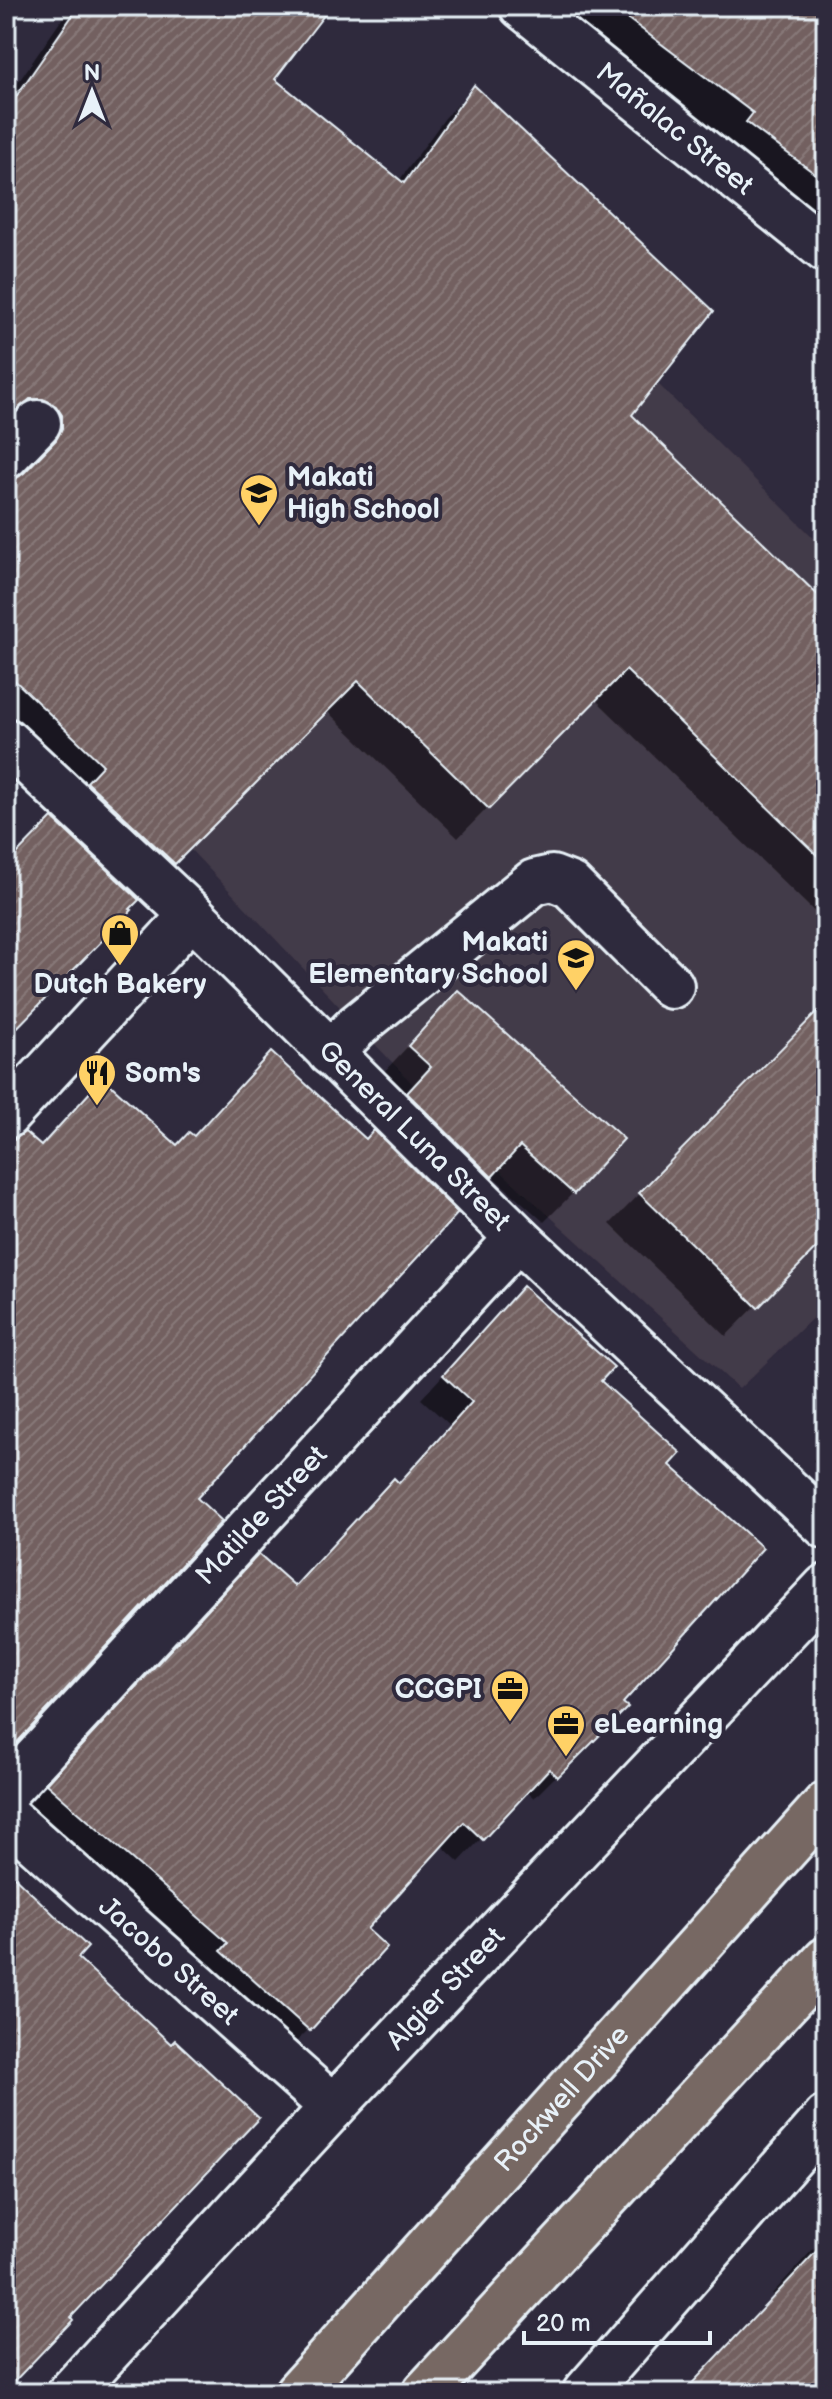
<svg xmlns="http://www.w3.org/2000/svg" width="832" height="2399" viewBox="0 0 832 2399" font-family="'Balsamiq Sans',sans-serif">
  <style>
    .built { fill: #433a48 }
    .shadow { fill: #0007 }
    .building { fill: url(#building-hatch); stroke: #e8f1f8; stroke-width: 2 }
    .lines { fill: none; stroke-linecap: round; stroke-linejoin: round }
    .minor-casing { stroke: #e8f1f8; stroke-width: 50 }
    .major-casing { stroke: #e8f1f8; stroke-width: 50 }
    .minor { stroke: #2f2a3d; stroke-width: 44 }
    .major { stroke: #776864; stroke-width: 44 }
    .labels { text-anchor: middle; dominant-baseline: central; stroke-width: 8; stroke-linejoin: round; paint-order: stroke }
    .street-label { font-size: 28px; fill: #e8f1f8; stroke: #2f2a3d }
    .poi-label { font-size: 28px; font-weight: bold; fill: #e8f1f8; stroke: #2f2a3d; text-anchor: start }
  </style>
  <defs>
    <pattern id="building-hatch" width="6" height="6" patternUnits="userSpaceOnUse" patternTransform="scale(2)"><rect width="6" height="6" fill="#736160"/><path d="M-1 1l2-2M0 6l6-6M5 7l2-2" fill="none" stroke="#877878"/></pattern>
  </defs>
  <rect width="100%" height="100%" fill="#2f2a3d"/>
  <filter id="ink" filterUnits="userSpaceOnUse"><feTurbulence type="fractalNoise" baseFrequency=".0125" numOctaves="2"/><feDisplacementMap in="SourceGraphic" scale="16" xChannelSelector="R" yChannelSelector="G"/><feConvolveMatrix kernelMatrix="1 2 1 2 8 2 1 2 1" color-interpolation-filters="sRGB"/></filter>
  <g filter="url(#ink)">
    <polygon class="built" points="657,383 826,550 826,1305 739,1389 462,1136 190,849"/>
    <g class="shadow">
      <polygon points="71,6 329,6 272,79 398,182 445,118 474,88 629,415 826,606 826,923 595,699 458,838 326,710 143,893 6,731 6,482 13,482 26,473 33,462 33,448 6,428 6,100"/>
      <polygon points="517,6 826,6 826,259 719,150 726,141 625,65"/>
      <polygon points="458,993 573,1193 544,1222 491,1175 461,1204 380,1076"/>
      <polygon points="826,1006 826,1235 726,1336 610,1224"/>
      <polygon points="501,1312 599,1381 667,1465 620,1703 625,1707 534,1798 526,1791 459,1862 441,1845 364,1929 308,2030 286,2052 25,1808 237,1580 294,1588 398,1484 451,1426 421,1399"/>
      <polygon points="826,1435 826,1468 813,1461"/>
      <polygon points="826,2235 826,2393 684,2393 775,2296 772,2294"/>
    </g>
    <g class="building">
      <polygon points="79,6 331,6 275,79 404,183 474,85 714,311 632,415 826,603 826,864 626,670 489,809 358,681 175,864 87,782 103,765 6,672 6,480 14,480 24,473 56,440 62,428 62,415 56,406 43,399 30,399 6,420 6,111"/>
      <polygon points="611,6 826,6 826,182 746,122 753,113"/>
      <polygon points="52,818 139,900 130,909 132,910 6,1039 6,865"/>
      <polygon points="458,990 624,1139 574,1194 520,1146 492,1177 407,1093 431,1067 408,1046"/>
      <polygon points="826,1003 826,1238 758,1308 639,1193"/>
      <polygon points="271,1052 366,1139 374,1130 458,1213 197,1498 222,1521 9,1751 6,1748 6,1140 14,1140 25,1132 41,1146 103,1078 177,1145 189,1132 194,1136"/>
      <polygon points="523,1286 614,1367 601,1381 681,1453 670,1465 763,1548 623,1703 628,1707 558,1777 549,1769 483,1840 464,1822 367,1929 387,1947 310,2031 221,1951 228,1943 46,1784 259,1554 295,1586 394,1478 399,1483 472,1402 443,1375"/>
      <polygon points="6,1869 88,1947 78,1958 171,2044 175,2040 259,2118 71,2317 73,2320 6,2390"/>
      <polygon points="826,2241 826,2393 683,2393"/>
    </g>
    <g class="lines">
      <defs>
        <g id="minor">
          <path id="s1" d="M522,6L826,250"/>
          <polyline points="6,456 38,423"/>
          <path id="s2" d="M6,741L192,915L518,1238L826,1526"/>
          <polyline points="330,1053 357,1026 534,882 552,878 570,885 671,986"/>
          <polyline points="6,1116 192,915"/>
          <path id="s3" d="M6,1791L518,1238"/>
          <path id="s4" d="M6,1816L333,2107"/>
          <path id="s5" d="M70,2393L333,2107L826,1587"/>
          <polyline points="585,2393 826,2118"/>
        </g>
        <g id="major">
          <path id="s6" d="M297,2393L826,1804"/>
          <polyline points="425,2393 826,1960"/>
        </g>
      </defs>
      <use href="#minor" class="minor-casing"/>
      <use href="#major" class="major-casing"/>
      <use href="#minor" class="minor"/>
      <use href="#major" class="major"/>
    </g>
  </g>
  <defs>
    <symbol id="school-pin" viewBox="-11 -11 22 30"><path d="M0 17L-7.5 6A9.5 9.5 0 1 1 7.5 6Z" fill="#ffd166" stroke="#2f2a3d"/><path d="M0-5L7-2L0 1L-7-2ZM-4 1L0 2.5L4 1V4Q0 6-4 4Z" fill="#111"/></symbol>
    <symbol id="shop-pin" viewBox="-11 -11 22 30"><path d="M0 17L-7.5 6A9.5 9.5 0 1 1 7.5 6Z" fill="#ffd166" stroke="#2f2a3d"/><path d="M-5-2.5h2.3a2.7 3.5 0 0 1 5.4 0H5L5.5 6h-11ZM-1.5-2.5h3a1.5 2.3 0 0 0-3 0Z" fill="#111"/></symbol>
    <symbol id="restaurant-pin" viewBox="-11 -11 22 30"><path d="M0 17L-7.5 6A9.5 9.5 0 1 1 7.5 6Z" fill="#ffd166" stroke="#2f2a3d"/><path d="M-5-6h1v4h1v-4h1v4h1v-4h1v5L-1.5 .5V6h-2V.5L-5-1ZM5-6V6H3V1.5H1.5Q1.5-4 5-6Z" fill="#111"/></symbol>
    <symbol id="office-pin" viewBox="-11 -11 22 30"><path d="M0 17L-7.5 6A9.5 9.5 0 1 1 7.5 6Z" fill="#ffd166" stroke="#2f2a3d"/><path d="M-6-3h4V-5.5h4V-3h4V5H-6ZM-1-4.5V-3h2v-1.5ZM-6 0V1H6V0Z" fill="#111"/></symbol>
  </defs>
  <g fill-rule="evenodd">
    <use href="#school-pin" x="237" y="471" width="44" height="60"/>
    <use href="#shop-pin" x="98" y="911" width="44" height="60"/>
    <use href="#school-pin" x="554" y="936" width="44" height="60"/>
    <use href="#restaurant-pin" x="75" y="1051" width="44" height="60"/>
    <use href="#office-pin" x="488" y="1667" width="44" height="60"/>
    <use href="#office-pin" x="544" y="1702" width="44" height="60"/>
  </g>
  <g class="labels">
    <g class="street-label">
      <text stroke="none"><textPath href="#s1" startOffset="196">Mañalac Street</textPath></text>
      <text stroke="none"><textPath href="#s2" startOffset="568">General Luna Street</textPath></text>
      <text stroke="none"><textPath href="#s3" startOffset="376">Matilde Street</textPath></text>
      <text stroke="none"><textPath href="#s4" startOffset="218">Jacobo Street</textPath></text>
      <text stroke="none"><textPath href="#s5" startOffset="552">Algier Street</textPath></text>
      <text stroke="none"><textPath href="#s6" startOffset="396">Rockwell Drive</textPath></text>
    </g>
    <g class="poi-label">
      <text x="287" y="477">Makati<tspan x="287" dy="32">High School</tspan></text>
      <text x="548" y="942" text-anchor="end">Makati<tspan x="548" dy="32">Elementary School</tspan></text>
      <text x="120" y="984" text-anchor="middle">Dutch Bakery</text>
      <text x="125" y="1073">Som's</text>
      <text x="482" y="1689" text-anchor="end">CCGPI</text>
      <text x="594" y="1724">eLearning</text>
    </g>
  </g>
  <rect width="832" height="2399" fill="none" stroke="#2f2a3d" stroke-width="32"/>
  <rect x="16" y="16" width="800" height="2367" fill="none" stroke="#e8f1f8" stroke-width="3" filter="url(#ink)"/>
  <g transform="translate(92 92)" stroke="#2f2a3d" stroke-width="6" paint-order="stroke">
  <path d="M0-6L14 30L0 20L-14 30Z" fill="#e8f1f8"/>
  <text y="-12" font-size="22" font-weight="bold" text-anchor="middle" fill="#e8f1f8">N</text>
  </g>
  <path d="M524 2331v12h186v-12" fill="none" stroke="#e8f1f8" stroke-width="4"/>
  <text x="536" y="2331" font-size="24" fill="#e8f1f8" stroke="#2f2a3d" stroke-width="6" paint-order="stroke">20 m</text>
</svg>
